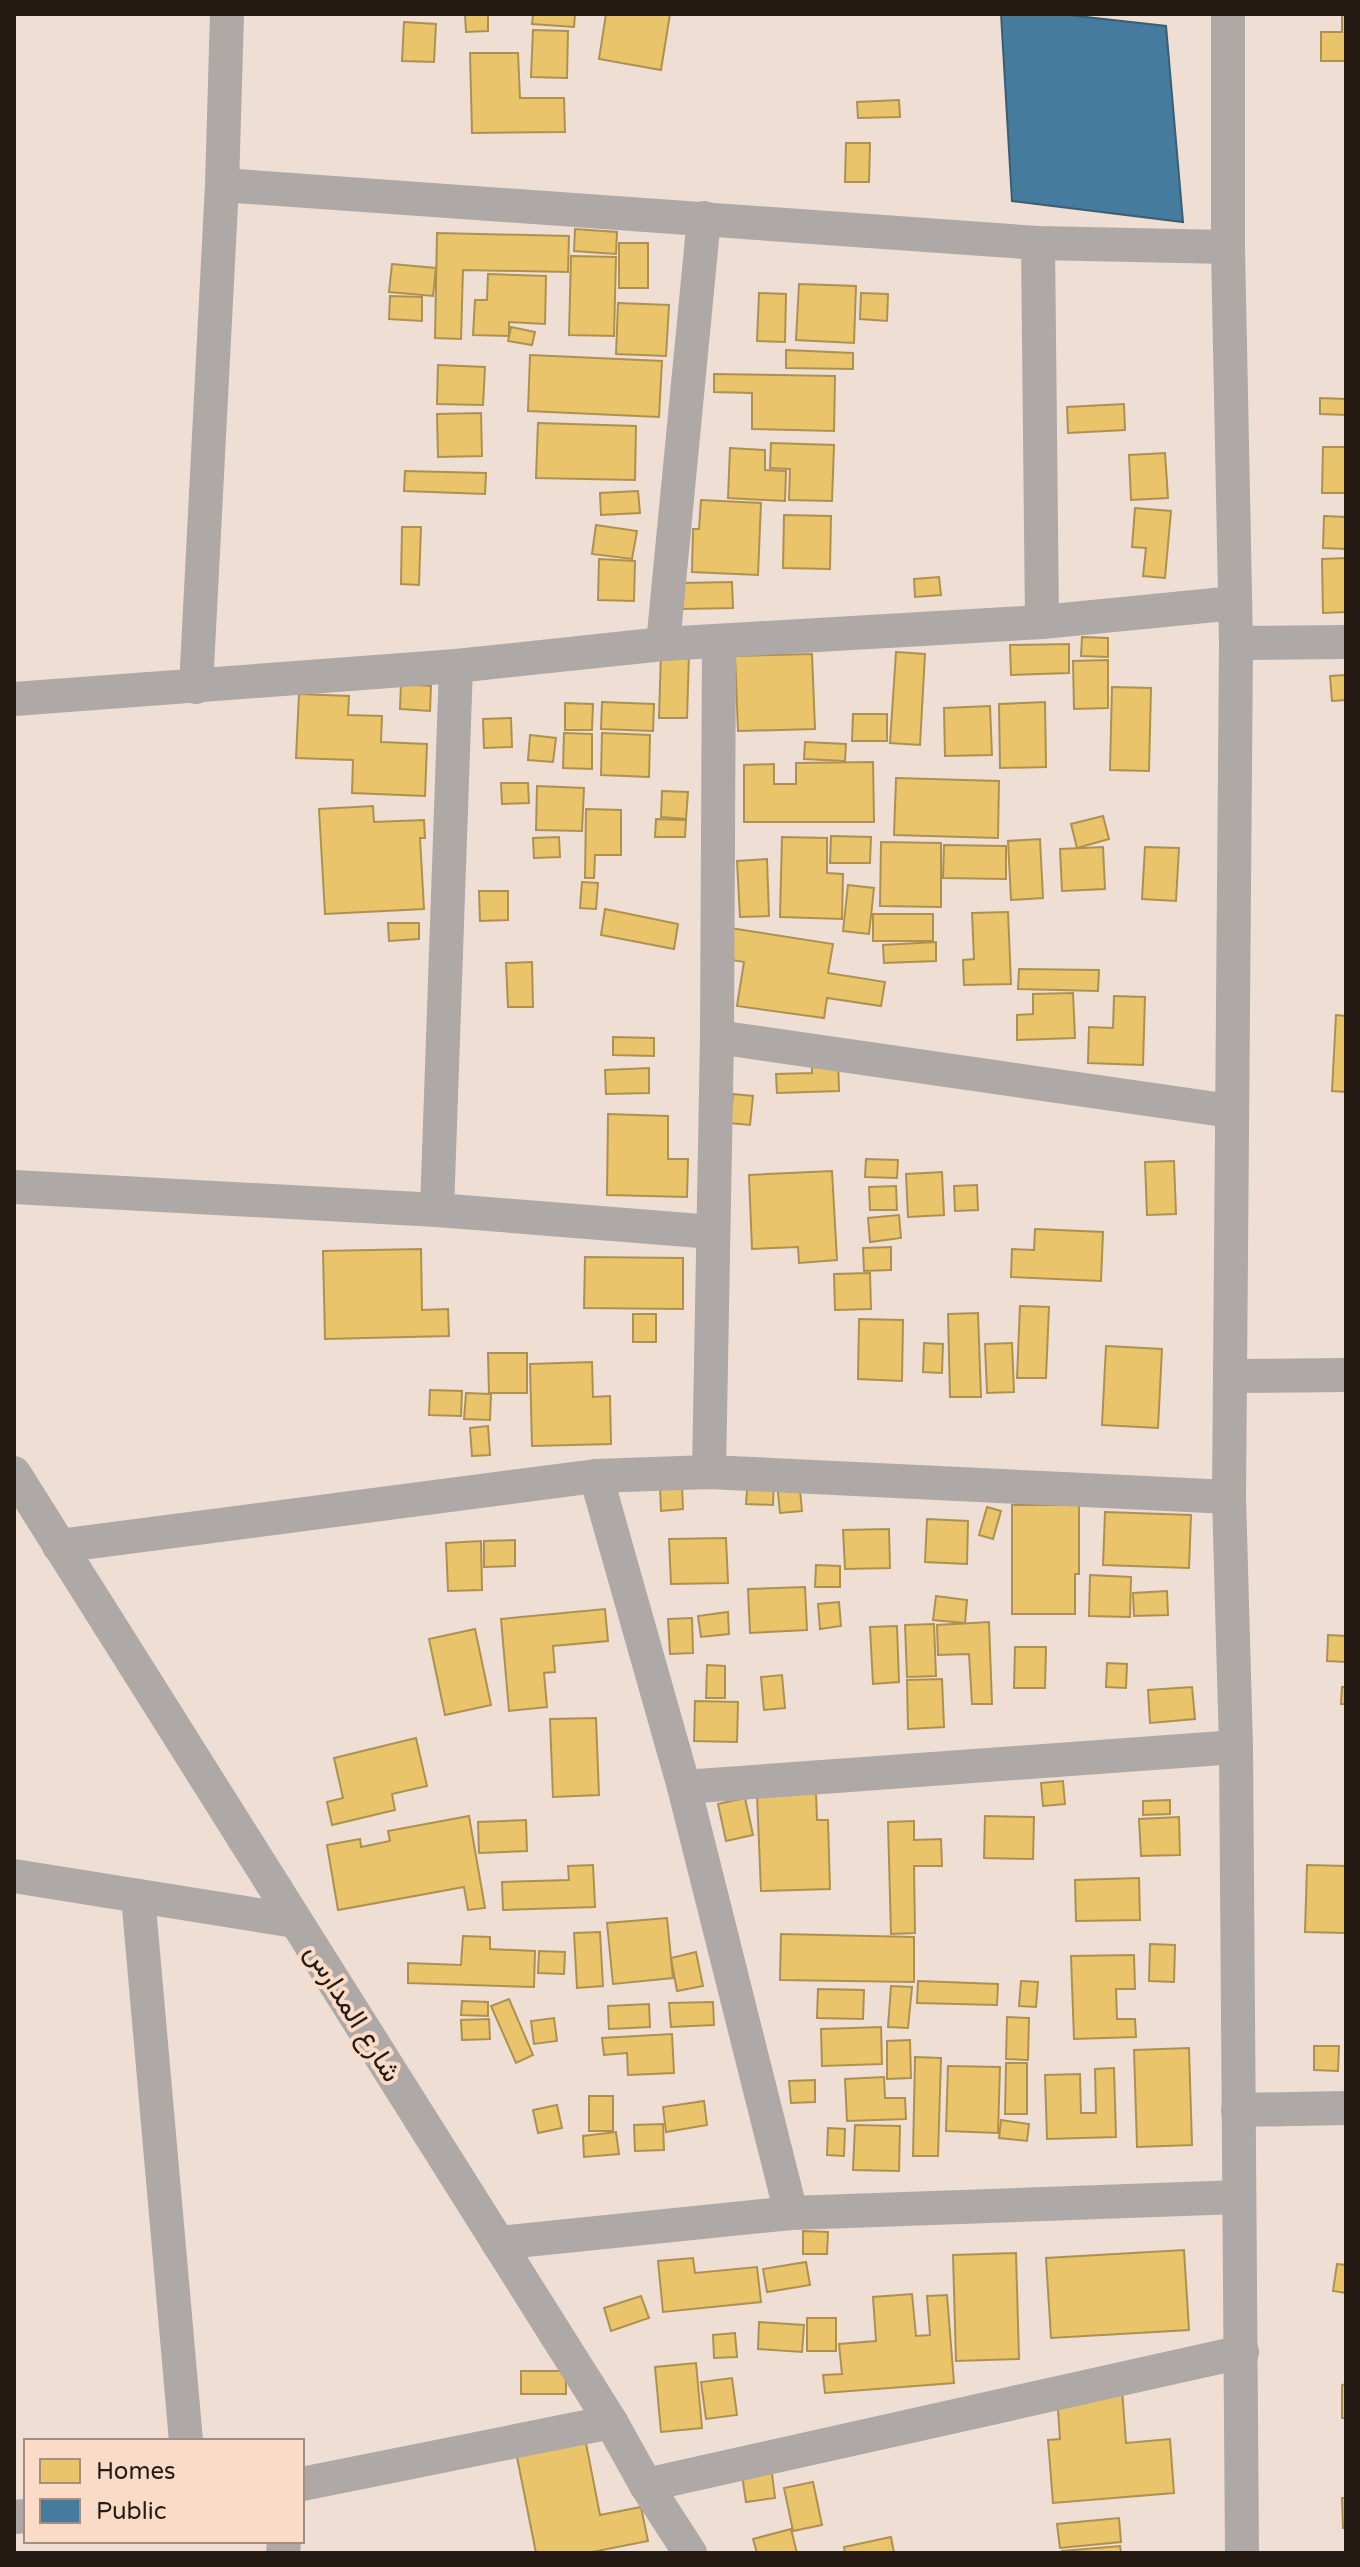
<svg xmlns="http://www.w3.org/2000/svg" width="1360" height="2567" viewBox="0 0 1360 2567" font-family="'Varela Round',Vazirmatn,sans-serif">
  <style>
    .homes { fill: #e9c46a; stroke: #ae9150; stroke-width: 2 }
    .public { fill: #457b9d; stroke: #3c5e74; stroke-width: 2 }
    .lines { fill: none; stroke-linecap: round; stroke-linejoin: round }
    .minor { stroke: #aea8a6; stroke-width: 34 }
    .labels { text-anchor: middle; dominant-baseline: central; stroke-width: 8; stroke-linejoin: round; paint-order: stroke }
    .street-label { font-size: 28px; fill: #261b14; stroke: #fadbc7 }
  </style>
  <rect width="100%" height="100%" fill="#eeded3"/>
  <g class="homes">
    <polygon points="465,14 488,14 488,31 466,32"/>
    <polygon points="533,14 575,14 574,27 532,24"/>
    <polygon points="606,14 670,14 661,70 599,59"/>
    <polygon points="1342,15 1346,15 1346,61 1321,61 1321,32 1342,32"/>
    <polygon points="404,22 436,24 434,62 402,61"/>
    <polygon points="533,30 568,31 567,78 531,77"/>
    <polygon points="470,53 518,53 520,98 564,98 565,132 472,133"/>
    <polygon points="899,100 900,117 858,118 857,102"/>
    <polygon points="846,143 870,143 869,182 845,182"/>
    <polygon points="575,229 617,232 616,254 574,251"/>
    <polygon points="437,233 569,236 568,272 463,270 461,339 435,338"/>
    <rect x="619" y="243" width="29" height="45"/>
    <polygon points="571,256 616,257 614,336 569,335"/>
    <polygon points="392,264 436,268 433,296 389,292"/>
    <polygon points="488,274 546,276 545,324 509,322 509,336 473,335 475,300 487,300"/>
    <polygon points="799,284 856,286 854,343 796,340"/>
    <polygon points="759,293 786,294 785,342 757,341"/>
    <polygon points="861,293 888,294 887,321 860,319"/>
    <polygon points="390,296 422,297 422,321 389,319"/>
    <polygon points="618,303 669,305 666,356 616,354"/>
    <polygon points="511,327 535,332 532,345 508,341"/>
    <polygon points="786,350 853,353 853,369 786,368"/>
    <polygon points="530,355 662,361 659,417 528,411"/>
    <polygon points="438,365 485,367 483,405 437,404"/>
    <polygon points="714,374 835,376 834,431 752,429 752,393 714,392"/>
    <polygon points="1320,398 1346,399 1346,415 1320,414"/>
    <polygon points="1124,404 1125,430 1068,433 1067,407"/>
    <polygon points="481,413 482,456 438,457 437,414"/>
    <polygon points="538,423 636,426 635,480 536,478"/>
    <polygon points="771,443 834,445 832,501 789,500 790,469 770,468"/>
    <polygon points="1323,447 1346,447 1346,493 1322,493"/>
    <polygon points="730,448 765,450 765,470 786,471 785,501 728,498"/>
    <polygon points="1165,453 1168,498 1131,500 1129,455"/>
    <polygon points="405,471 486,473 485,494 404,491"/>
    <polygon points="638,491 640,513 601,515 600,493"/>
    <polygon points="701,500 761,503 758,575 692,572 693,529 699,529"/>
    <polygon points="1135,508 1171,511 1165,578 1143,576 1146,548 1132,547"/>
    <polygon points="784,515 831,516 830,569 783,568"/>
    <polygon points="1324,516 1346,517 1346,549 1323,548"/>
    <polygon points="596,525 637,531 632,559 592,554"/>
    <polygon points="402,527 421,527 419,585 401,584"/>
    <polygon points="1346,558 1346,612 1323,613 1322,559"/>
    <polygon points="599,559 635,561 634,601 598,600"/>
    <polygon points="939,577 941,595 915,597 914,579"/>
    <polygon points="732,582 733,608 683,609 682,583"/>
    <polygon points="1082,637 1108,638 1108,657 1081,656"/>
    <polygon points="1069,644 1069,673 1011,675 1010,645"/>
    <polygon points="896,652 925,654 920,745 890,743"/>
    <polygon points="661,653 689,654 687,718 659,718"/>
    <polygon points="812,654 815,729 738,731 735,656"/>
    <polygon points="1108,660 1108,708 1074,709 1073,661"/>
    <polygon points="1346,675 1346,700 1332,701 1330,676"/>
    <polygon points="401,684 431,686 430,711 400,709"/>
    <polygon points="1112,687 1151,688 1149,771 1110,770"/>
    <polygon points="299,694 349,696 348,715 382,716 381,742 427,744 425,796 352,793 353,760 296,758"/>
    <polygon points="602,702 654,704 653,731 601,729"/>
    <polygon points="1045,702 1046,767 1000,768 999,704"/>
    <polygon points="565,703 593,704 592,730 565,730"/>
    <polygon points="990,706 992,755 945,756 944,708"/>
    <polygon points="853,714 887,714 887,741 852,741"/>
    <polygon points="511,718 512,747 484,748 483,719"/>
    <polygon points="564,733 592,734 592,769 563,768"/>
    <polygon points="602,733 650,735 649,777 601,775"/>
    <polygon points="530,735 556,738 553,762 528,760"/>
    <polygon points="805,742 846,744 845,761 804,759"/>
    <polygon points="873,762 874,822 744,822 744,765 774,764 774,784 796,784 796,763"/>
    <polygon points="896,778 999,781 998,838 894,835"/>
    <polygon points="501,783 528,783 529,803 502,804"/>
    <polygon points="537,786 584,788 582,831 536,830"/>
    <polygon points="662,791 688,792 686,819 661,817"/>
    <polygon points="373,806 374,822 424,820 425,838 420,838 424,909 325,914 319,809"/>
    <polygon points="586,809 621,810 621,855 595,855 594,878 585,878"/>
    <polygon points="1103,816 1109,839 1077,848 1071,824"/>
    <polygon points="656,819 686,820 685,837 655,837"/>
    <polygon points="831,836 871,837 870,863 830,863"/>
    <polygon points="559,837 560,857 534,858 533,838"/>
    <polygon points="782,837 827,838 827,873 843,874 842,919 780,917"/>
    <polygon points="1040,839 1043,898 1011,900 1008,841"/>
    <polygon points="881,842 941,843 941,907 880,906"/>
    <polygon points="944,845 1006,846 1006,879 943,878"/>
    <polygon points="1103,847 1105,889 1062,891 1060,849"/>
    <polygon points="1145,847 1179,848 1176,901 1142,899"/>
    <polygon points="767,859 769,916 740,917 737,861"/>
    <polygon points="582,882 598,883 596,909 580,908"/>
    <polygon points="848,885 874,888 869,934 843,931"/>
    <polygon points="479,891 508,891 508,920 480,921"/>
    <polygon points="605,909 678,924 674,949 601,935"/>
    <polygon points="1008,912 1011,984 964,985 963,960 974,959 972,913"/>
    <rect x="873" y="914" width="60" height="27"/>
    <polygon points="388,923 419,923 419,939 389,941"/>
    <polygon points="724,927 833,944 828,973 885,982 881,1006 827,998 824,1018 737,1006 744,962 720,958"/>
    <polygon points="936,942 936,961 884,963 883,945"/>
    <polygon points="532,962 533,1007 508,1007 506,963"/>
    <polygon points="1019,969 1099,970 1098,991 1018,989"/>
    <polygon points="1073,993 1075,1038 1017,1040 1017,1015 1033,1014 1033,994"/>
    <polygon points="1114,996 1145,997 1143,1065 1088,1063 1089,1027 1113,1028"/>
    <polygon points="1336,1015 1346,1016 1346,1092 1332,1091"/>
    <polygon points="613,1037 654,1038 654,1056 613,1055"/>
    <polygon points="838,1057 839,1091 777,1093 776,1074 812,1073 812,1058"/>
    <polygon points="649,1068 649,1093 606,1094 605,1070"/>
    <polygon points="733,1094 753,1096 750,1125 730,1123"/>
    <polygon points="608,1114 668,1116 668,1159 688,1159 687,1197 607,1195"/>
    <polygon points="866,1159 898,1160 897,1178 865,1177"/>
    <polygon points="1174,1161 1176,1214 1147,1215 1145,1162"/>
    <polygon points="832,1171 837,1260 799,1263 798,1247 752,1249 749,1175"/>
    <polygon points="942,1172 944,1215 908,1217 906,1174"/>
    <polygon points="977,1185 978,1210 955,1211 954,1186"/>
    <polygon points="896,1186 897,1210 870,1210 869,1187"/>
    <polygon points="899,1215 901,1238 870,1242 868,1218"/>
    <polygon points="1035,1229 1103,1232 1101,1281 1011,1277 1012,1249 1034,1250"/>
    <polygon points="891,1247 891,1270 864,1271 863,1248"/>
    <polygon points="421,1249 422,1310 448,1309 449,1336 325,1339 323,1251"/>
    <polygon points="585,1257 683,1258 683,1309 584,1308"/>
    <polygon points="870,1273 871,1309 835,1310 834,1274"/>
    <polygon points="1020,1306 1049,1307 1046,1378 1017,1378"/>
    <polygon points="978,1313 981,1397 950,1397 948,1314"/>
    <rect x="633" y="1314" width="23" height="28"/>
    <polygon points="859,1319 903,1320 902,1381 858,1379"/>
    <polygon points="924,1343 943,1344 942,1373 923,1372"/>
    <polygon points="1012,1343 1014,1392 987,1393 985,1344"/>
    <polygon points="1106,1346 1162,1349 1158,1428 1102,1425"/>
    <polygon points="488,1353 527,1353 527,1393 489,1393"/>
    <polygon points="592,1362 593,1397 610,1396 611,1444 532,1446 530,1364"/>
    <polygon points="430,1390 462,1391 461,1416 429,1415"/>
    <polygon points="466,1393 491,1394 490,1420 464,1419"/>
    <polygon points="488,1426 490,1455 472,1456 470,1428"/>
    <polygon points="748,1478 774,1479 773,1505 746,1504"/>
    <polygon points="799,1480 802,1511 780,1513 777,1482"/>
    <polygon points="682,1485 683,1509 661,1511 660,1486"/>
    <polygon points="1012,1505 1079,1505 1079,1574 1075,1574 1075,1614 1012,1614"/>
    <polygon points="987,1507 1001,1511 993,1539 979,1535"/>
    <polygon points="1105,1512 1191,1515 1189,1568 1103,1565"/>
    <polygon points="927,1519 968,1521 967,1564 925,1562"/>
    <polygon points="889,1529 890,1568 845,1569 843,1530"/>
    <polygon points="726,1538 728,1583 671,1584 669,1539"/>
    <polygon points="515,1540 515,1566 484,1567 484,1541"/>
    <polygon points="481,1541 482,1590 448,1591 446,1543"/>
    <polygon points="816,1565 840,1566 840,1587 815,1587"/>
    <polygon points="1090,1575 1131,1577 1130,1617 1089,1616"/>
    <polygon points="805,1587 807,1630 750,1633 748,1589"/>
    <polygon points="1167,1591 1168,1615 1134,1616 1133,1593"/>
    <polygon points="936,1596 967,1600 965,1623 933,1620"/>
    <polygon points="839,1602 841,1626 820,1629 818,1604"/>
    <polygon points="605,1609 608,1641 553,1646 555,1672 544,1673 547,1707 509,1711 501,1619"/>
    <polygon points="728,1612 729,1634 701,1637 698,1616"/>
    <polygon points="692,1618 693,1653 670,1654 668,1619"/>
    <polygon points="989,1622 992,1704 972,1704 969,1654 938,1655 937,1625"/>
    <polygon points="934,1624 936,1676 907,1677 905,1625"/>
    <polygon points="897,1626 899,1682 873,1684 870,1627"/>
    <polygon points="475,1629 491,1705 445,1715 429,1639"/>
    <polygon points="1328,1635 1346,1636 1346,1662 1327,1661"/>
    <polygon points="1015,1647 1046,1647 1045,1688 1014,1688"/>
    <polygon points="1107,1663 1127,1664 1126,1688 1106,1687"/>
    <polygon points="707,1665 725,1666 725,1698 706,1698"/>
    <polygon points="782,1675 785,1708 764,1710 761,1677"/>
    <polygon points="942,1679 944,1727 908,1729 907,1680"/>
    <polygon points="1192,1687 1195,1719 1150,1723 1148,1690"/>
    <polygon points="1342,1687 1346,1687 1346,1704 1341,1704"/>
    <polygon points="695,1701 738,1702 737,1742 694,1741"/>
    <polygon points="596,1718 599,1795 553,1797 550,1719"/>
    <polygon points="416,1738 427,1786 392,1794 395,1810 332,1825 327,1802 343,1798 334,1758"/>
    <polygon points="1063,1781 1065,1804 1043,1806 1041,1783"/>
    <polygon points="816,1792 817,1820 828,1820 830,1889 761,1891 757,1795"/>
    <polygon points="745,1798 753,1835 726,1841 718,1804"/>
    <polygon points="1170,1800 1170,1814 1143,1815 1143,1801"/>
    <polygon points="469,1816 485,1908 468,1910 464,1887 338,1910 327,1845 360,1839 361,1847 390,1841 388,1831"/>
    <polygon points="985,1816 1034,1817 1033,1859 984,1858"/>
    <polygon points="1179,1817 1180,1855 1141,1856 1139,1819"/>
    <polygon points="526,1820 527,1851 479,1853 478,1822"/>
    <polygon points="914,1821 914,1840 941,1839 942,1866 914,1866 915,1933 891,1934 888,1822"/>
    <polygon points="593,1865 595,1907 503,1910 502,1882 569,1880 568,1866"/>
    <polygon points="1307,1865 1346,1866 1346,1933 1305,1932"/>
    <polygon points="1139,1878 1140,1920 1076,1921 1075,1880"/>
    <polygon points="667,1918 673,1978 613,1984 607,1923"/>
    <polygon points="600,1932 603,1986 577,1988 574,1933"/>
    <polygon points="781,1934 914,1937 914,1982 780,1980"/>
    <polygon points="463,1936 490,1937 490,1949 535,1951 534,1987 408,1983 408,1963 461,1965"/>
    <polygon points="1150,1944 1175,1945 1174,1982 1149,1981"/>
    <polygon points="539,1951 565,1952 564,1974 538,1973"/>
    <polygon points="696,1952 703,1986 677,1991 671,1958"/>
    <polygon points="1134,1955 1135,1989 1116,1989 1117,2019 1135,2019 1136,2037 1074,2039 1071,1956"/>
    <polygon points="918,1981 998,1984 997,2005 917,2003"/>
    <polygon points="1021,1981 1038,1982 1036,2007 1019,2006"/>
    <polygon points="891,1986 912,1987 908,2028 888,2027"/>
    <polygon points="818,1989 864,1990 863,2019 817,2018"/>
    <polygon points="509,1999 533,2055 516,2063 491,2006"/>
    <polygon points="462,2001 488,2002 488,2016 461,2015"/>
    <polygon points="713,2002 714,2025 671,2027 669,2003"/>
    <polygon points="649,2004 650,2027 609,2029 608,2006"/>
    <polygon points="1007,2017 1029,2018 1028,2060 1006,2059"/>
    <polygon points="554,2018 557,2041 534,2044 531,2021"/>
    <polygon points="489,2019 490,2039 462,2040 461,2020"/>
    <polygon points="881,2027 882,2064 822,2066 821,2029"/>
    <polygon points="672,2034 674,2073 628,2075 627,2053 604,2055 602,2038"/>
    <polygon points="910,2040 911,2078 887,2079 887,2041"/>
    <polygon points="1314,2046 1339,2046 1338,2071 1314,2070"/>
    <polygon points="1189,2048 1192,2145 1137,2147 1134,2050"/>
    <polygon points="915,2057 941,2058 938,2156 913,2156"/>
    <polygon points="1006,2063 1027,2063 1027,2114 1005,2114"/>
    <polygon points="948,2066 1000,2067 998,2133 946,2131"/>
    <polygon points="1114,2068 1116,2137 1047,2139 1045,2075 1080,2074 1081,2113 1096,2113 1095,2069"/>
    <polygon points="884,2077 885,2098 905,2098 906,2119 847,2121 845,2079"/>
    <polygon points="815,2080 815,2102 791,2103 789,2081"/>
    <rect x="589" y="2096" width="24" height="35"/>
    <polygon points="704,2101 707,2125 666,2132 663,2107"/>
    <polygon points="557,2105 562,2128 538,2133 533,2110"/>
    <polygon points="1001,2120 1029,2124 1027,2141 999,2138"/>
    <polygon points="663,2124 664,2150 635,2151 634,2125"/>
    <polygon points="855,2125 900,2126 899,2171 853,2170"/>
    <polygon points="828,2128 845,2129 844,2156 827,2155"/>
    <polygon points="616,2132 619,2154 584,2157 583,2136"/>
    <polygon points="803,2231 828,2232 827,2254 803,2254"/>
    <polygon points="1184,2250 1189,2330 1051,2338 1046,2258"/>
    <polygon points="1016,2253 1019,2359 956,2361 953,2255"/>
    <polygon points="693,2258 695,2273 757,2267 761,2302 663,2312 658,2261"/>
    <polygon points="806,2262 810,2285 767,2292 763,2269"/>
    <polygon points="1337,2264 1346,2265 1346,2293 1333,2291"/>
    <polygon points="912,2294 916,2336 930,2335 927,2296 947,2295 954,2383 825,2393 823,2375 842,2374 839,2344 876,2341 873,2297"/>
    <polygon points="641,2296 649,2318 611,2331 604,2308"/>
    <rect x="807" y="2318" width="29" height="33"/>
    <polygon points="759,2322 804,2325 802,2352 758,2349"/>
    <polygon points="735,2333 737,2357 714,2358 713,2335"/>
    <polygon points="696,2363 702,2428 661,2432 655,2367"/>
    <rect x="521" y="2371" width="45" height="23"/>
    <polygon points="732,2378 737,2415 706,2419 701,2382"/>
    <polygon points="1346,2384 1346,2418 1342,2418 1342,2385"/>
    <polygon points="1122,2390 1126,2443 1170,2439 1174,2493 1053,2503 1048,2440 1060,2439 1057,2395"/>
    <polygon points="584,2433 600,2515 641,2507 648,2541 587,2553 536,2553 515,2447"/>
    <polygon points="771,2466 775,2498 746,2502 741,2469"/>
    <polygon points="813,2482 822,2525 793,2531 784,2488"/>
    <polygon points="1342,2498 1346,2498 1346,2528 1343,2528"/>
    <polygon points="1119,2518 1121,2542 1060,2548 1057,2524"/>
    <polygon points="791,2529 797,2553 757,2553 753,2539"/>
    <polygon points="891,2537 894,2553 845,2553 844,2547"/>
    <polygon points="1120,2546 1121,2553 1062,2553 1062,2551"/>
  </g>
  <polygon class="public" points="1001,14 1059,14 1166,26 1183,222 1012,201"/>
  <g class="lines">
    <g class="minor">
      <polyline points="1228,14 1228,247 1236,643 1229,1497 1236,1747 1242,2553"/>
      <polyline points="222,185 1038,243 1228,247"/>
      <polyline points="1038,243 1042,622"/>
      <polyline points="1236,643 1346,642"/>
      <polyline points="663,644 704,218"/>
      <polyline points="196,687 222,185 227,14"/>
      <polyline points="14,699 456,666 663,644 1042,622 1235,603"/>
      <polyline points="717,1037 719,642"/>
      <polyline points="14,1187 437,1210 713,1232"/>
      <polyline points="437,1210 456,666"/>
      <polyline points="1231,1376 1346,1375"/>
      <polyline points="709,1472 717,1037 1230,1111"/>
      <polyline points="14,1473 611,2422 646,2485 690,2553"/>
      <polyline points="596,1476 684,1787 791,2213"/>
      <polyline points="59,1546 596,1476 709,1472 1229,1497"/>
      <polyline points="684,1787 1236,1747"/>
      <polyline points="14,1876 295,1921"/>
      <polyline points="138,1896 186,2441"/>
      <polyline points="1238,2110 1346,2108"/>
      <polyline points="498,2243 791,2213 1239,2197"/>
      <polyline points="302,2484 611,2422"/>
      <polyline points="646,2485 1242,2352"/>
      <polyline points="14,2517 26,2516"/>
      <polyline points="283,2553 284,2541"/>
    </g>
  </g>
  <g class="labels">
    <g class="street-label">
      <text transform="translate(353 2013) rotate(58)">شارع المدارس</text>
    </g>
  </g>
  <rect width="1360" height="2567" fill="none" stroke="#261b14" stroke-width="32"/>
  <rect x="24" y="2439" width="280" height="104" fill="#fadbc7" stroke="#a58e7f" stroke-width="2"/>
  <rect x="40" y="2459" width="40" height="24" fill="#e9c46a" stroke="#a58e7f" stroke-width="2"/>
  <text x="96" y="2479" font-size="24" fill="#261b14">Homes</text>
  <rect x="40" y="2499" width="40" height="24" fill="#457b9d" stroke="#a58e7f" stroke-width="2"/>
  <text x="96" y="2519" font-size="24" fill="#261b14">Public</text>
</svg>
